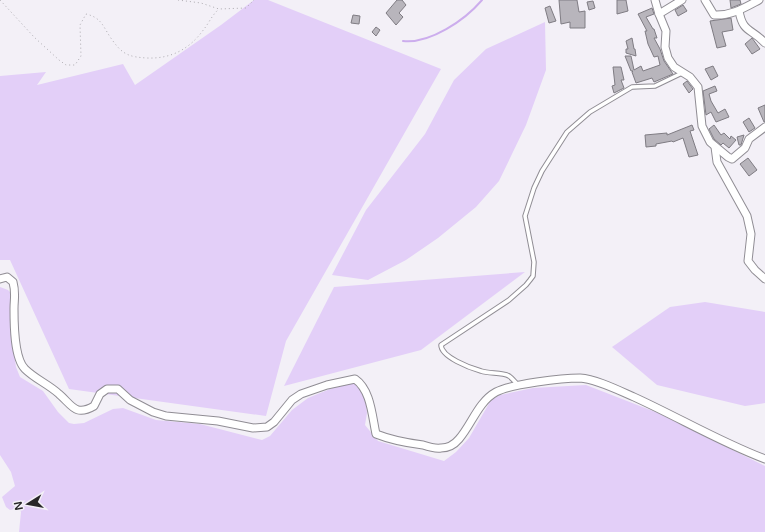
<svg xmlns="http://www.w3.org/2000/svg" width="765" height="532" viewBox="0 0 765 532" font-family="'Varela Round',sans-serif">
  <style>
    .green { fill: #e3cff8 }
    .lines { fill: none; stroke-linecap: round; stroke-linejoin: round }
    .stream { stroke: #ccaded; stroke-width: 2 }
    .building { fill: #b8b5bc; stroke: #7f7c83 }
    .lane-casing { stroke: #908d94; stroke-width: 5.5 }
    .street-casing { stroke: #908d94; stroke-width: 9 }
    .path { stroke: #adabb0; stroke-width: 1; stroke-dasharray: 1 3; stroke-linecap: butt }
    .lane { stroke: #fff; stroke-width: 3.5 }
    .street { stroke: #fff; stroke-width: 7 }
  </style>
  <rect width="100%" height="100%" fill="#f3f0f7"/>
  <g class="green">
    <polygon points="254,0 268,0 441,69 286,341 266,416 69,389 10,260 0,260 0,76 46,72 37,85 123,64 135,85 221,25"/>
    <polygon points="545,22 546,70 526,125 499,181 476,207 438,238 406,260 368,280 332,275 366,210 425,134 454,80 486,49"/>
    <polygon points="525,272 421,350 284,386 334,287"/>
    <polygon points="0,287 8,290 11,293 12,339 16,367 20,377 43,391 58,412 69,423 74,424 84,423 113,409 123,408 156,420 200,424 262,440 270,436 292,410 308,398 352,380 364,388 367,413 365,425 378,441 444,461 456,452 469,438 491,400 500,395 533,388 586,385 658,413 765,466 765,532 19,532 21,512 19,508 10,510 6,507 2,497 15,486 11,472 0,455"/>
    <polygon points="705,302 765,312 765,403 745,406 657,385 612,347 670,307"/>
  </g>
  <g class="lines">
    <path class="stream" d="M403,41C430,44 465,20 482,0"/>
  </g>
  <g class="building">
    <polygon points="397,0 402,0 406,5 399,13 403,17 396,25 386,13"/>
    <polygon points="559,0 577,0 579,12 585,11 585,28 570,28 570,22 561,24"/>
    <polygon points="617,0 626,0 628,11 617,14"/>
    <polygon points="730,0 740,0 741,4 731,8"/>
    <polygon points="593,1 595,8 589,10 587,2"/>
    <polygon points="683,5 687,11 678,16 675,10"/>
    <polygon points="550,6 556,21 549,23 545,8"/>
    <polygon points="652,8 654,14 646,17 653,29 654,29 657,38 654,38 660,49 664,61 673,74 654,82 652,78 636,83 632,72 633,71 631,71 625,56 631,56 634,70 641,66 643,71 660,65 658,56 654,57 648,44 645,31 647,31 638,14"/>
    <polygon points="353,15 360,16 359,24 351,23"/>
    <polygon points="731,18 733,30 722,32 726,46 717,48 710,21"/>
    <polygon points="376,27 380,30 376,36 372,32"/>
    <polygon points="632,38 634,49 635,49 636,56 626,53 626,49 628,49 626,41"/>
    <polygon points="752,38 760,49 752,54 745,44"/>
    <polygon points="713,66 718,76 711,80 705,69"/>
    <polygon points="613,67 621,67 624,80 621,80 624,88 614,93 612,86 615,85"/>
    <polygon points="687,81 693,89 689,93 683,84"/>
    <polygon points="715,86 717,91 709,94 711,101 718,113 725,109 729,117 716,122 711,112 706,115 703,91"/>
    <polygon points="765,105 765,122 764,122 758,108"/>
    <polygon points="749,118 755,128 749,132 743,122"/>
    <polygon points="692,125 694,130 690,131 698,155 689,157 683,138 673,142 672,141 656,144 656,146 646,147 645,135 667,133 667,135"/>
    <polygon points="714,125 721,135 724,133 730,139 731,136 736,140 729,148 723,143 721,145 714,139 709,129"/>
    <polygon points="744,135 741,145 739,145 737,137"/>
    <polygon points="748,158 757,170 749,176 740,164"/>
  </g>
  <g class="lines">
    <defs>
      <path id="lane" d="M518,385C515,382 512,378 509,376C502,372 489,374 481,371C470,368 441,357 441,345L509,300L526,285L530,280L533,276L534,262L525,216L534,188L542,171L567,132L590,112L632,87L655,86L682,73"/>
      <g id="street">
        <polyline points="655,0 659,14 666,31 665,47 668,58 674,67 690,77 698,87 702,126 710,142 728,157 732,159 745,148 749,139 765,127"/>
        <path d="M705,0L714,15C731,16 744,8 759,0"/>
        <path d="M739,11C743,33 751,28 765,43"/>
        <polyline points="659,14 682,0"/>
        <polyline points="715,147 717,162 747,216 751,234 748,261 755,270 765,279"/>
        <path d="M0,279L7,277L13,282C16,293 14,299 14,309C14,324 14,358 25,369C35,379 48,384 59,394C72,405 75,417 94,406L100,394L107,389H118L130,400L153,412L166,416L218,421L253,428L267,427L274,422L292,400L301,394L327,385L355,379C371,390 372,416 376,434C391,440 407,443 423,445C429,447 435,449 441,448C449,448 454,445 459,439C472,424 478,402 496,392C511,384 562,378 580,378C596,379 618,390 634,397C678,417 720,442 765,459"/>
      </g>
    </defs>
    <use href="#lane" class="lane-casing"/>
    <use href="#street" class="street-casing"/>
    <g class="path">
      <path d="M0,0L34,37L59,60L66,65H75L81,56L80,25L86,14C103,18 103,28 113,41C123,55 130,57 147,58C171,59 190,49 204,29C209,23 212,15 219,9"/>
      <polyline points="178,0 201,3 219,9 246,8 254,0"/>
    </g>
    <use href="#lane" class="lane"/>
    <use href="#street" class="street"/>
  </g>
  <g transform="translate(28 504) rotate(259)" stroke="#f3f0f7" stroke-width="3" paint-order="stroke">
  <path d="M0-3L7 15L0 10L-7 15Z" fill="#282729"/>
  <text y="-6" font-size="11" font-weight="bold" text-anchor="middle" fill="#282729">N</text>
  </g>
</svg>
